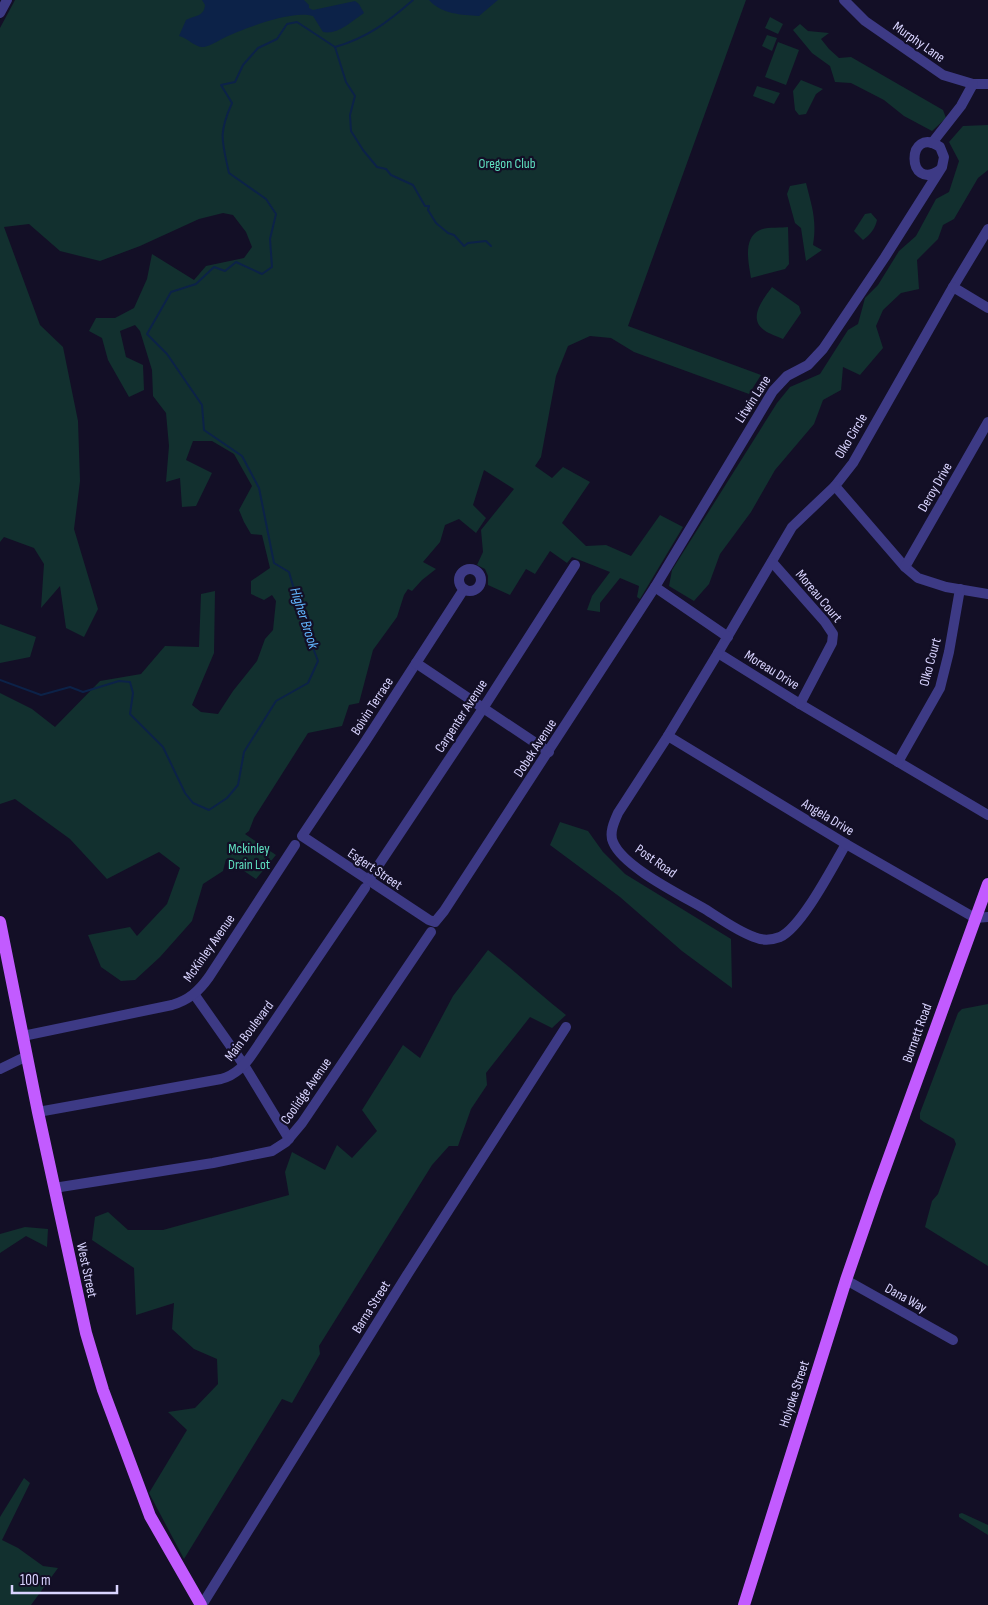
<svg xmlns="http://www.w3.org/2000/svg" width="988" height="1605" viewBox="0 0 988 1605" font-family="'Sofia Sans Condensed',sans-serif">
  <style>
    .green { fill: #12302f }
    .water { fill: #0c2248 }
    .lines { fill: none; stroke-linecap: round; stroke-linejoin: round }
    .stream { stroke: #0c2248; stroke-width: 2 }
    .minor { stroke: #3d3a85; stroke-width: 10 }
    .major { stroke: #c25bff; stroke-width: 12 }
    .labels { text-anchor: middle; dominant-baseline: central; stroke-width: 4.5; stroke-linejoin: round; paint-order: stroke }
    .street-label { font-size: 14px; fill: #d9d4ff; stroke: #130f26 }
    .park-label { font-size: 14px; fill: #5fe0c0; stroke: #130f26 }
    .water-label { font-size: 15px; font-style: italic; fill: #62b6ff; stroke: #130f26 }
  </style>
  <rect width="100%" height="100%" fill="#130f26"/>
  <g class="green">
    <polygon points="15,0 746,0 628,326 761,375 749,394 634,352 611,338 590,336 568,346 556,376 541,457 535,466 552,478 563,467 590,482 562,523 586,546 606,545 631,556 660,515 683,527 640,599 637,597 639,586 620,578 600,603 600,612 587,610 592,596 610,572 572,557 567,563 550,551 535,574 526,569 510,595 488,585 488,576 485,569 477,565 483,552 481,530 514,489 484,470 473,505 486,518 476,533 459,519 445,525 440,542 423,562 436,569 422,580 412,591 408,589 404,595 397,617 373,650 359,703 349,705 342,726 308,733 254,818 249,831 245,834 276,855 256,879 226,859 223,871 203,884 192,921 160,957 135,980 121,981 101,967 88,935 130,927 137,936 167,904 180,868 159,852 107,879 70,839 15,799 0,804 0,693 32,709 55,727 100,681 141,674 165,646 199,647 201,594 215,591 214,653 192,705 201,712 218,714 233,691 257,661 265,639 273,630 276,601 272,595 264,600 251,594 251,581 270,568 262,535 251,534 244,522 239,510 252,486 234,454 212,441 193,441 186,460 212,473 196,506 182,507 180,478 166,482 169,446 166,413 153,396 152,370 140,331 135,325 120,331 126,357 143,365 144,390 129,397 108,360 102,338 89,331 96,318 115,318 134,308 147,279 152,254 194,280 206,266 244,258 252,247 246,232 233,215 223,213 199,219 140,246 100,261 60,251 29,224 4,227 40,325 63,347 78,421 80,481 74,529 98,609 84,637 66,628 60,586 41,608 44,564 34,548 4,537 0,542 0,28"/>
    <polygon points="770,17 783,24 778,34 765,28"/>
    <polygon points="800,24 808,31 829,33 821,39 829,49 839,58 851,57 943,110 946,118 932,131 904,116 884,100 851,83 835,82 830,66 812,53 793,30"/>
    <polygon points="767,35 777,38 772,51 762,46"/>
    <polygon points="778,42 799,50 786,85 765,77"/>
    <polygon points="801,80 823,89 816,94 806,114 799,115 795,110 793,91"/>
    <polygon points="757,86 780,93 774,104 753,96"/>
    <polygon points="988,125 988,170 978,178 954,219 943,225 938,239 917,260 919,289 901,293 883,310 876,326 883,348 860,375 843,367 841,390 823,400 814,424 775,470 751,512 720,554 709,584 694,601 669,586 672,570 777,403 790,387 820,374 848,330 858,324 865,298 878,285 899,251 916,236 936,199 949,192 959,161 949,142 963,126"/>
    <path d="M806,183C812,207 817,220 813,245L822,250L806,261L801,228L795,223L787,194L790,186Z"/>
    <path d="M871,213L877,220C875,229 870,235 863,240L854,231L865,214Z"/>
    <path d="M788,227L789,264L785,269L751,278C749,264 742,238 760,230C765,227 781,228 788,227Z"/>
    <path d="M772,287L799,306L801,313L783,339C777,336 769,334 764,330C747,318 764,298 772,287Z"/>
    <polygon points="0,624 36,637 30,657 0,663"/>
    <polygon points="560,822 588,831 603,852 625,874 731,939 732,988 682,951 620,897 550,845"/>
    <path d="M488,950C515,971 539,994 566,1015L552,1028L530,1017L486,1073L487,1085L471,1109L458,1146H449L432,1165L319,1346L320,1354L292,1403L282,1399L184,1559L149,1493L187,1430L168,1412L195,1408L218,1384L217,1359L194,1349L172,1329L174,1303L136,1315L134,1268L92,1240L95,1217L108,1212L128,1230H163L289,1195L285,1172L292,1152L325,1170L337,1145L352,1158L377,1131L362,1110L403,1045L420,1058L453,996Z"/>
    <polygon points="988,1004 988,1266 925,1227 932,1201 938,1194 956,1144 954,1139 924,1122 920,1119 920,1113 958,1013 962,1009"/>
    <polygon points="25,1227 48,1229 47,1247 26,1236 0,1253 0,1234"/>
    <polygon points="24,1478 30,1483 2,1540 18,1548 43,1566 58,1568 31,1605 0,1605 0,1517"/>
    <polygon points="962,1513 988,1525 988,1535 959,1517 959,1514"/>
  </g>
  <g class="water">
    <path d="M202,0H304L309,5V8L313,10L355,1L359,4L364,13C352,21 338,35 323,32L313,16C292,10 249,27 228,36C221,39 211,46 204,47C195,48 188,38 179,36L186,20C195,15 204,17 205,5Z"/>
    <path d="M429,0H498L479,16C462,15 441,14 429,0Z"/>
  </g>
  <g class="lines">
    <g class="stream">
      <polyline points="335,47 346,82 355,96 350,115 351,131 363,150 377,167 386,169 391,175 413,185 425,206 429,206 428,210 436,223 448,233 454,235 464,246 468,243 486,241 491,246"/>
      <path d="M0,680L41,695L70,687L83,692L119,681L130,682L133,693L130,714L163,747L185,793L193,803L209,810L227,798L238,785L244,752L276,701L308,683L318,661L305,627L289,572L274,563L259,488L242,456L204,430L202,405L167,354L147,334L171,292L196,284L214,267L225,271L236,262L262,274L272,267L270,239L276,214L266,199L229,173C222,141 218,134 232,103L221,85L235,82L243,65L258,48L277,39L287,24L297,22L335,47C367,38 388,22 413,0"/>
    </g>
    <g class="minor">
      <polyline points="844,0 865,21 943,75 973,84 988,84"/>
      <polyline points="0,13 7,0"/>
      <polyline points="932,143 961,106 973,84"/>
      <polyline points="988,229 953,287 853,463 835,486 905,567 918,578 946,587 988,594"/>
      <polyline points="953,287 988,308"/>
      <polyline points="835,486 792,527 718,653 800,704 988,815"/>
      <polyline points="772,562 825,622 833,634 832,643 800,704"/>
      <polyline points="905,567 988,422"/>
      <circle cx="470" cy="580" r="11"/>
      <polyline points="464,589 365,742 302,836 429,920 435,922 444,911 655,587"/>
      <path d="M728,637L655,587L773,391L787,376L808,365L823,349L885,257L942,167L944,157L940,147C906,124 906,193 940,170"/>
      <path d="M718,653L666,739L618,813C614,822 609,833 613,842C623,867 681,895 705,909C721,919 737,931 754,937C763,941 772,940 780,937C802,927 833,866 846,844"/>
      <polyline points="416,663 549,752"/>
      <polyline points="668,736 846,844 975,918 988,917"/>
      <polyline points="898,762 940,688 949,652 960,589"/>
      <polyline points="368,881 482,710 575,565"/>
      <polyline points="194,994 244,1065 289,1139"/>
      <path d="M23,1036L172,1005C189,1000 199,991 209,977L295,845"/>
      <polyline points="0,1069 27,1056"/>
      <path d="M38,1112L221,1079C236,1075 245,1065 253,1053L365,888"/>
      <polyline points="54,1188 213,1163 272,1151 286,1142 302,1123 431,932"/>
      <polyline points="846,1280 953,1340"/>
      <polyline points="202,1605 407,1275 566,1027"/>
    </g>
    <g class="major">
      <polyline points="0,922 38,1112 86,1333 103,1390 150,1516 201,1605"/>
      <polyline points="744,1605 846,1280 876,1193 988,884"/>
    </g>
  </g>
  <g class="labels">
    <g class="street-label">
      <text transform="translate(919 42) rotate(35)">Murphy Lane</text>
      <text transform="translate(753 399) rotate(-57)">Litwin Lane</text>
      <text transform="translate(851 436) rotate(-59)">Olko Circle</text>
      <text transform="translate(935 487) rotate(-60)">Deroy Drive</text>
      <text transform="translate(819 596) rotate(50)">Moreau Court</text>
      <text transform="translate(930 662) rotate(-75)">Olko Court</text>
      <text transform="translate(772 670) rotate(32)">Moreau Drive</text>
      <text transform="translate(372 706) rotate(-57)">Boivin Terrace</text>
      <text transform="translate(461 716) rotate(-57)">Carpenter Avenue</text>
      <text transform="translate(535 748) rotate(-57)">Dobek Avenue</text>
      <text transform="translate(828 817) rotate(31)">Angela Drive</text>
      <text transform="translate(656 861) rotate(35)">Post Road</text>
      <text transform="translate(375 869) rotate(34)">Esgert Street</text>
      <text transform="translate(209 948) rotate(-55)">McKinley Avenue</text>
      <text transform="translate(249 1031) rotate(-53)">Main Boulevard</text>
      <text transform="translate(917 1033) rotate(-70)">Burnett Road</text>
      <text transform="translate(306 1091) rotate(-55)">Coolidge Avenue</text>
      <text transform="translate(87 1270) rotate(78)">West Street</text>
      <text transform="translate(906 1298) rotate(29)">Dana Way</text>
      <text transform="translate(371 1307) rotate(-58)">Barna Street</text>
      <text transform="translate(794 1394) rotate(-72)">Holyoke Street</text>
    </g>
    <g class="park-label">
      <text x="507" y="163">Oregon Club</text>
      <text x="249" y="848">Mckinley<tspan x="249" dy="16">Drain Lot</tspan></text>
    </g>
    <g class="water-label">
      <text transform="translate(304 618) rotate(72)">Higher Brook</text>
    </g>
  </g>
  <path d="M12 1585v8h105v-8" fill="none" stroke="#d9d4ff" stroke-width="2.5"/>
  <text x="20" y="1585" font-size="15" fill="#d9d4ff" stroke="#130f26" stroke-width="4" paint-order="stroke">100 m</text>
</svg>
